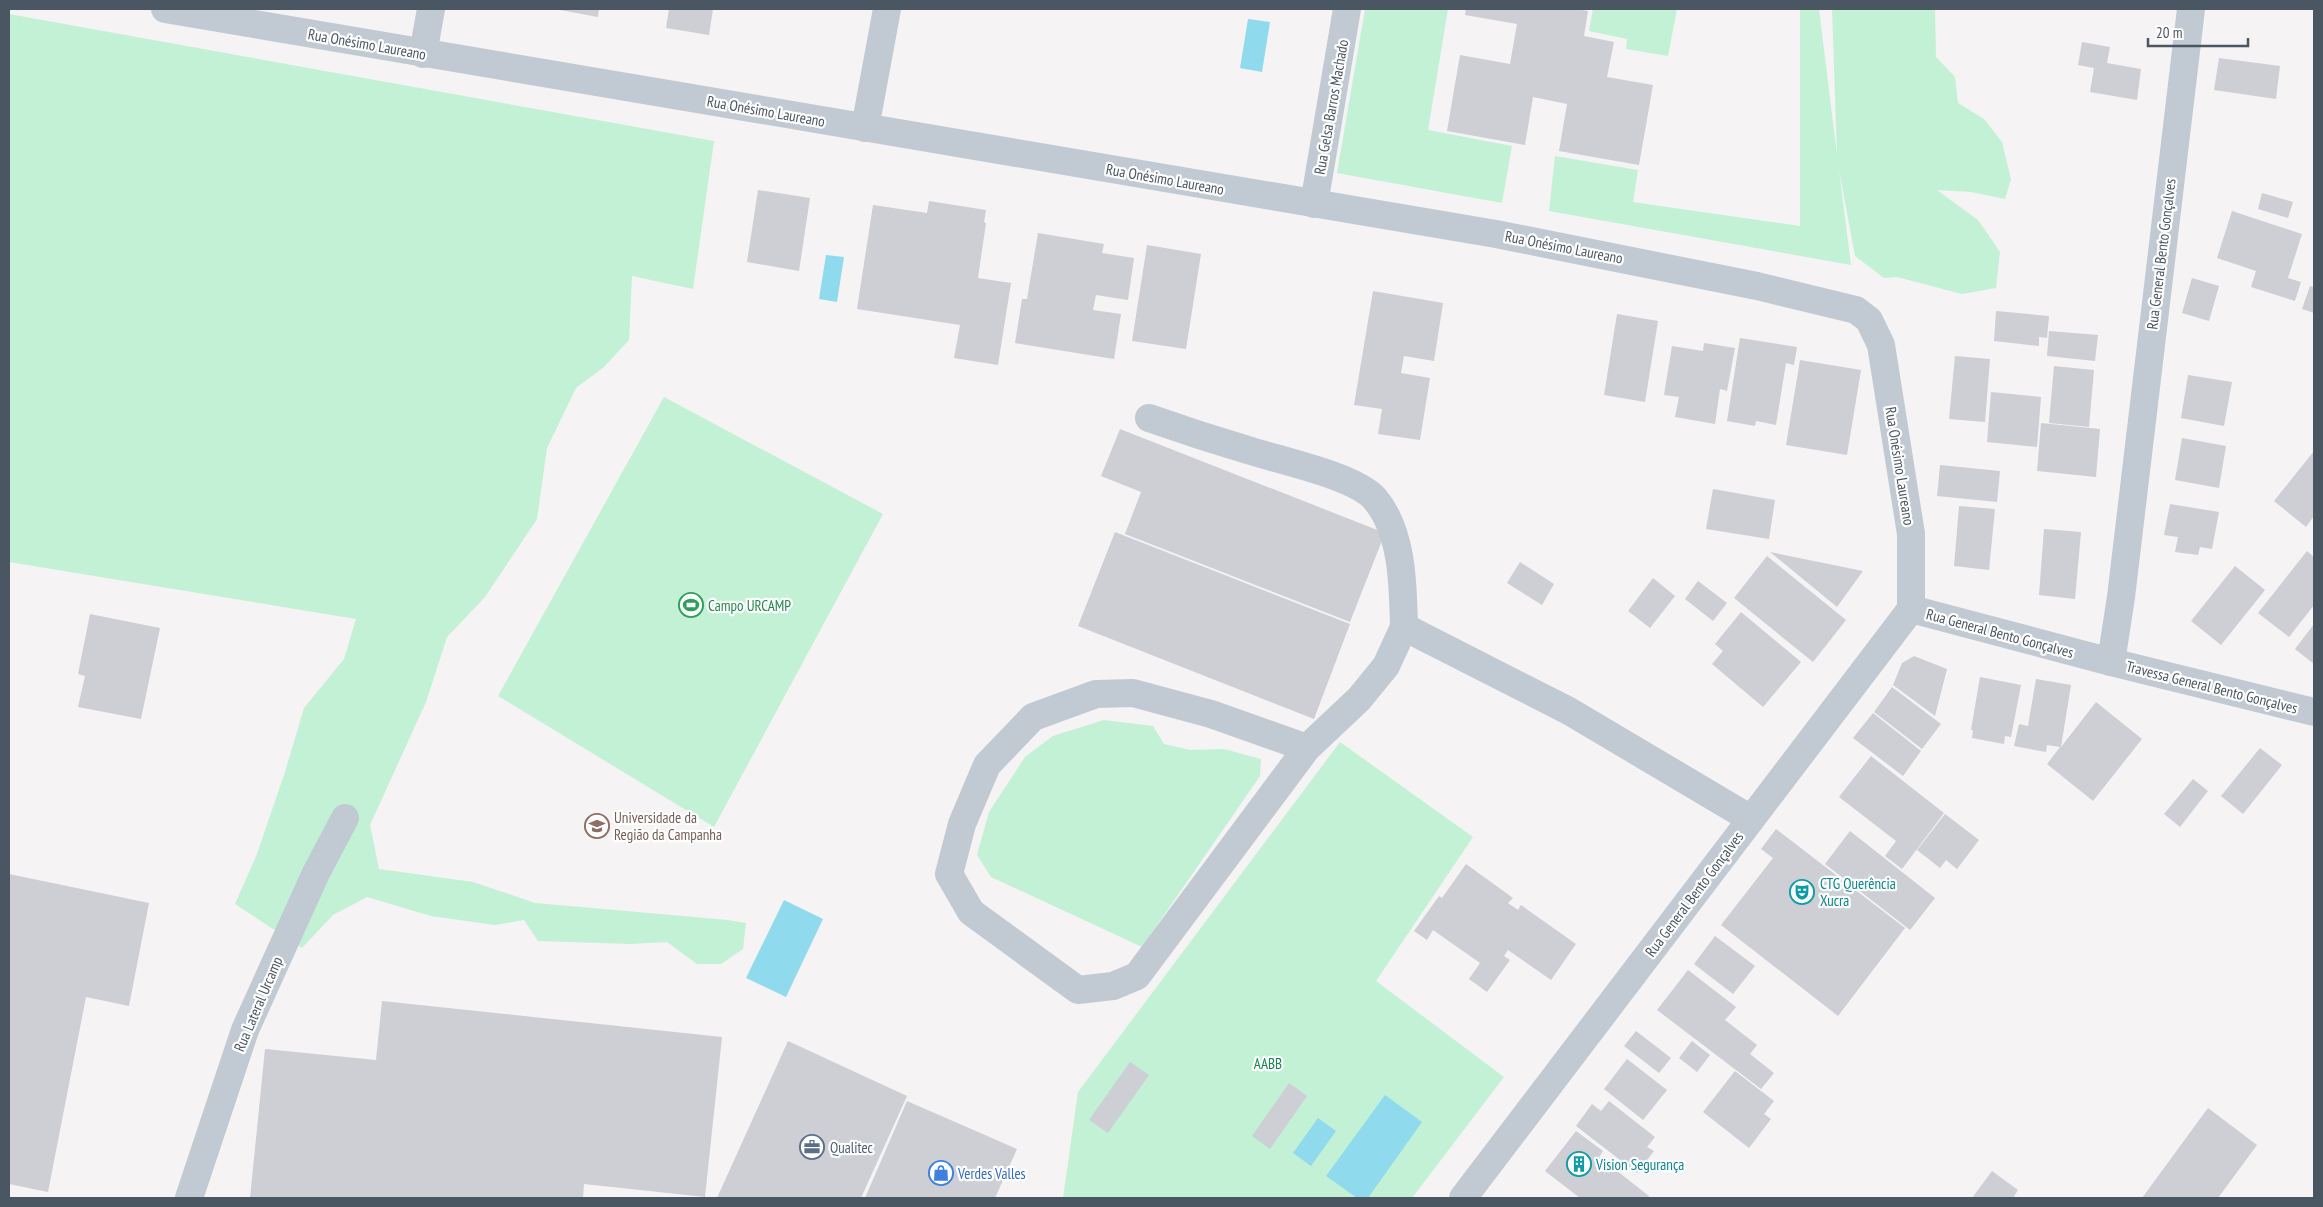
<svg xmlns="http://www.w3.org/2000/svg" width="2323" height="1207" viewBox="0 0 2323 1207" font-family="'PT Sans Narrow',sans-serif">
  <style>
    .green { fill: #c3f1d5 }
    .water { fill: #90daee }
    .building { fill: #cdcfd5 }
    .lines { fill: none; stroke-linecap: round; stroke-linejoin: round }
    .minor { stroke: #c1cad2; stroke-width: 28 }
    .labels { text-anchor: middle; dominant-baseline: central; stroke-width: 4.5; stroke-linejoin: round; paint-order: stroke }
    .street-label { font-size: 15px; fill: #4a5661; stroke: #fff }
    .leisure-label { font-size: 15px; fill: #27864d; stroke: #fff; text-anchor: start }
    .education-label { font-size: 15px; fill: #785e54; stroke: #fff; text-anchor: start }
    .culture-label { font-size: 15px; fill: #0d838f; stroke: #fff; text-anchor: start }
    .park-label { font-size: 15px; fill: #17864f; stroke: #fff }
    .service-label { font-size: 15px; fill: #4e5e75; stroke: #fff; text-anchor: start }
    .shop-label { font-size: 15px; fill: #366cbe; stroke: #fff; text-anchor: start }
  </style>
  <rect width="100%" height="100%" fill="#f5f3f3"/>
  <g class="green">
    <polygon points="1365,9 1448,9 1428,130 1512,146 1502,203 1337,173"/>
    <polygon points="1593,9 1677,9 1668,56 1626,49 1627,39 1589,31"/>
    <polygon points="1800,9 1819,9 1837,155 1832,9 1935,9 1936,57 1955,77 1958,103 1984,119 2002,142 2011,179 2005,199 1971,192 1937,190 1978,220 2000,252 1996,288 1962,294 1897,277 1884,278 1855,256 1839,170 1851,265 1549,211 1555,156 1638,170 1633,202 1800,226"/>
    <polygon points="9,14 714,141 693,289 632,276 629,340 604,367 576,388 547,448 537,519 485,597 447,637 426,702 370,825 379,869 473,882 535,903 728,920 746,923 743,949 721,964 697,964 667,942 630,944 538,941 524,920 495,925 431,916 367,897 333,915 302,948 235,904 257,854 285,772 304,708 344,659 356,619 9,562"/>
    <polygon points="664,397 883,514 714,827 498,696"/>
    <polygon points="1104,720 1153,726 1164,744 1190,750 1224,749 1261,759 1260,776 1142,947 991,877 977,855 989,812 1025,757 1053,736"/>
    <polygon points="1340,742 1473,837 1376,981 1504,1077 1412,1198 1063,1198 1078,1092"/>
  </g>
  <g class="water">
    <polygon points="1248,19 1270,22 1262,72 1240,68"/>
    <polygon points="826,255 844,257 837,302 819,299"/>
    <polygon points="784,900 823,919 786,997 746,978"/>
    <polygon points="1385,1095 1422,1122 1368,1198 1357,1198 1326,1176"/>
    <polygon points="1318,1118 1336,1131 1311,1166 1293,1153"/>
  </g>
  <g class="building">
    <polygon points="555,9 599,9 598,17"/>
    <polygon points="669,9 713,9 709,35 666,28"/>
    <polygon points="1466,9 1577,9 1588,11 1584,36 1614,42 1607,77 1653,85 1639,165 1559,151 1567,104 1533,97 1525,145 1447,131 1460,55 1510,64 1517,24 1465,15"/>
    <polygon points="2082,42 2110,47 2107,63 2141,69 2137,100 2090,92 2094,68 2078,65"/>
    <polygon points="2219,58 2280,66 2276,99 2214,90"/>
    <polygon points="758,190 810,198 799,271 747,262"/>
    <polygon points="2262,193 2293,202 2288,218 2258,209"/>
    <polygon points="929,201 986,210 984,222 986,223 978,278 1011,283 998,365 954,358 960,325 857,309 873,205 927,213"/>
    <polygon points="2232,211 2302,234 2288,278 2301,282 2295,301 2251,287 2256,271 2217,258"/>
    <polygon points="1038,233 1104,244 1102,253 1134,258 1128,300 1096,295 1093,310 1121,314 1114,359 1015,343 1022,299 1027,299"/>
    <polygon points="1147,245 1201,254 1186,349 1132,341"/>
    <polygon points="2192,278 2219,286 2209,321 2182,313"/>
    <polygon points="2310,286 2314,287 2314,313 2302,309"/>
    <polygon points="1373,291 1443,303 1434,361 1404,356 1401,373 1430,378 1420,440 1378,434 1382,409 1354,405"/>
    <polygon points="1996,311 2049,316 2047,338 2039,337 2039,346 1994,341"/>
    <polygon points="1617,314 1658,321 1645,402 1604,395"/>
    <polygon points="2049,331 2098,335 2095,361 2047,356"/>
    <polygon points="1740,338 1797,347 1794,365 1786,363 1776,425 1756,421 1755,426 1727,421"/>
    <polygon points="1704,343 1735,348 1727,391 1720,389 1715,424 1675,417 1679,397 1664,395 1672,346 1703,351"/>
    <polygon points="1955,356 1990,359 1985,422 1949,419"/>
    <polygon points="1800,360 1861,370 1847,455 1786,445"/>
    <polygon points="2054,366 2094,370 2089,427 2049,423"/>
    <polygon points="2188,375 2232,382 2224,426 2181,418"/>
    <polygon points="1991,392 2041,397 2037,447 1987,442"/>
    <polygon points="2041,423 2100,429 2096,477 2037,471"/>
    <polygon points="1120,429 1385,533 1350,622 1125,534 1141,492 1101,476"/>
    <polygon points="2182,438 2226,446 2219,488 2175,480"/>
    <polygon points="2314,451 2314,516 2306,527 2274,501"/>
    <polygon points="1940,465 2000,471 1997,502 1937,496"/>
    <polygon points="1713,489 1775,500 1769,539 1706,529"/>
    <polygon points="2170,504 2219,512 2212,549 2200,547 2198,555 2175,552 2178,537 2164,535"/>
    <polygon points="1959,506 1995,509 1989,570 1954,566"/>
    <polygon points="2044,529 2081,532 2075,599 2039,595"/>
    <polygon points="1115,532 1350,624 1314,719 1078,626"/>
    <polygon points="2307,551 2314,557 2314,605 2289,637 2258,613"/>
    <polygon points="1770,552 1863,571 1837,607"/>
    <polygon points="1767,556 1846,620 1813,662 1734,598"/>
    <polygon points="1520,562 1554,584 1542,605 1507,583"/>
    <polygon points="2235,566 2265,590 2221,645 2191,621"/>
    <polygon points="1653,578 1675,596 1650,628 1628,611"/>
    <polygon points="1698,581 1727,603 1713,621 1685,599"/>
    <polygon points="1741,612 1801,662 1763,707 1712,664 1723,651 1715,644"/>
    <polygon points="90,614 160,628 141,719 78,707 85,676 78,674"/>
    <polygon points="2314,624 2314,664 2295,649"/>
    <polygon points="1914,656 1947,669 1935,716 1893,685 1902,663"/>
    <polygon points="1980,677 2021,685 2011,737 2005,736 2004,744 1972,738 1973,730 1971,730"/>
    <polygon points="2036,679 2071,685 2061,747 2096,702 2142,739 2093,801 2047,764 2060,747 2047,745 2046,752 2014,746 2019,724 2028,726"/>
    <polygon points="1892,687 1941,724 1922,749 1874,712"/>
    <polygon points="1873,713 1921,751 1903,776 1853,738"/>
    <polygon points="2260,748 2282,765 2243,814 2221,796"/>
    <polygon points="1871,756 1944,813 1902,869 1885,856 1896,841 1839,797"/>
    <polygon points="2193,779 2208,791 2180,827 2164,814"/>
    <polygon points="1945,814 1979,840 1957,869 1946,860 1940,868 1917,850"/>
    <polygon points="1776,829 1905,928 1838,1016 1721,925 1773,858 1761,849"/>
    <polygon points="1850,831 1935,898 1910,930 1825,864"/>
    <polygon points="1466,864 1513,898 1508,903 1518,910 1521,905 1576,944 1551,980 1508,950 1504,956 1510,960 1487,992 1469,979 1480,963 1433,930 1427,940 1414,931 1439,896 1442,898"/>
    <polygon points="9,874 149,903 129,1006 86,997 48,1192 9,1184"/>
    <polygon points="1715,936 1755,966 1733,994 1694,964"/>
    <polygon points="1688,970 1736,1007 1725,1020 1757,1045 1750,1054 1774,1073 1761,1089 1657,1010"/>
    <polygon points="382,1001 722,1037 705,1197 584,1184 583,1198 250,1198 265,1049 376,1060"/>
    <polygon points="1636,1031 1671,1058 1659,1073 1624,1046"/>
    <polygon points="788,1041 907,1096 861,1198 717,1198"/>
    <polygon points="1692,1041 1710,1055 1697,1072 1679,1058"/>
    <polygon points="1627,1059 1667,1090 1643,1120 1604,1089"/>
    <polygon points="1130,1062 1149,1075 1108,1133 1089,1120"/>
    <polygon points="1735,1071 1774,1101 1764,1114 1771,1119 1749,1148 1703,1112"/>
    <polygon points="1289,1083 1307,1096 1270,1149 1252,1136"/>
    <polygon points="907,1101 1017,1149 995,1198 865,1198"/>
    <polygon points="1609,1101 1655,1137 1647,1147 1654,1151 1637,1173 1576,1126 1592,1104 1601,1111"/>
    <polygon points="2208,1108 2257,1145 2218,1198 2142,1198"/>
    <polygon points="1576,1131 1603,1151 1599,1157 1649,1196 1648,1198 1580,1198 1545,1171"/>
    <polygon points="1992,1171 2018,1190 2013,1198 1972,1198"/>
  </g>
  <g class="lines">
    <g class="minor">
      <polyline points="165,9 1496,234 1757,286 1856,310 1869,320 1881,345 1911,534 1911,609"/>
      <polyline points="423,54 431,9"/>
      <polyline points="865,128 887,9"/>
      <polyline points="1314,204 1347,9"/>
      <path d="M1149,418C1183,430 1217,441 1251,451C1282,461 1355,476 1375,499C1403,532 1403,586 1404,627L1569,711L1751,819"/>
      <polyline points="1911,609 2111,662 2314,712"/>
      <polyline points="2111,662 2121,597 2191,9"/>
      <polyline points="1307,748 1211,714 1133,693 1096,694 1033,717 987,765 962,824 949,874 971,912 1078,990 1113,986 1137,976 1307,748 1359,699 1386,666 1404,627"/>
      <polyline points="189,1198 245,1030 316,873 345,818"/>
      <polyline points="1463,1198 1911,609"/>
    </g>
  </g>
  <defs>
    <symbol id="stadium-ring" viewBox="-11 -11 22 22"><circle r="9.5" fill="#fff" stroke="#2e9e5b" stroke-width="1.5"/><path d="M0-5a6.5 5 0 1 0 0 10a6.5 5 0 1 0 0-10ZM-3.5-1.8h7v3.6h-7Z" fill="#2e9e5b"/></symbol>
    <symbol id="university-ring" viewBox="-11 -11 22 22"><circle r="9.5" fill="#fff" stroke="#8d6e63" stroke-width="1.5"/><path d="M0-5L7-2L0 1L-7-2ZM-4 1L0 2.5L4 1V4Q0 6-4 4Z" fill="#8d6e63"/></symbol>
    <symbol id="theatre-ring" viewBox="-11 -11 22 22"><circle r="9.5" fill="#fff" stroke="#0f9aa8" stroke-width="1.5"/><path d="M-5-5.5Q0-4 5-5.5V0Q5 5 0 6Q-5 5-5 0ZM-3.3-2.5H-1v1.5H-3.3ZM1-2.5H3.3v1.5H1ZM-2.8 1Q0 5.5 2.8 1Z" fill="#0f9aa8"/></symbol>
    <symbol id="office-ring" viewBox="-11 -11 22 22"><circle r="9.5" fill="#fff" stroke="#5c6f8a" stroke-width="1.5"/><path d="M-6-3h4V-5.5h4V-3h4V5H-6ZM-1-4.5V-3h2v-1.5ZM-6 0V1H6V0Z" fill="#5c6f8a"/></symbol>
    <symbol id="building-ring" viewBox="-11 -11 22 22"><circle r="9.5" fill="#fff" stroke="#0f9aa8" stroke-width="1.5"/><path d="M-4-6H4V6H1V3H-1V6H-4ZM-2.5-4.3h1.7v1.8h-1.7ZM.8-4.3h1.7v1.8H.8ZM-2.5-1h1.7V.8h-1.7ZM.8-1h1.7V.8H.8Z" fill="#0f9aa8"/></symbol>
    <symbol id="shop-ring" viewBox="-11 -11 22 22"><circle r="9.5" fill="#fff" stroke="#3f7fe0" stroke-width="1.5"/><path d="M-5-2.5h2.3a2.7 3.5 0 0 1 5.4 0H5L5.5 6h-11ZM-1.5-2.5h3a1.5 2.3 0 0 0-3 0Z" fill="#3f7fe0"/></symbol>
  </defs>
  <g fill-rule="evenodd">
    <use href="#stadium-ring" x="677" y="591" width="28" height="28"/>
    <use href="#university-ring" x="583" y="812" width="28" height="28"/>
    <use href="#theatre-ring" x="1788" y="878" width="28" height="28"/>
    <use href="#office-ring" x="798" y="1133" width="28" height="28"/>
    <use href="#building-ring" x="1565" y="1150" width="28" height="28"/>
    <use href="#shop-ring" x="927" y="1159" width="28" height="28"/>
  </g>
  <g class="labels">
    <g class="street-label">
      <text transform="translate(367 44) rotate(10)">Rua Onésimo Laureano</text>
      <text transform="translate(1331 107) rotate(-80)">Rua Gelsa Barros Machado</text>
      <text transform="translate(766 111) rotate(10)">Rua Onésimo Laureano</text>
      <text transform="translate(1165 179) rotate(10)">Rua Onésimo Laureano</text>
      <text transform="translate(1564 247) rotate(11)">Rua Onésimo Laureano</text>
      <text transform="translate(2161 254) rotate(-83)">Rua General Bento Gonçalves</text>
      <text transform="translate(1900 466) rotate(81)">Rua Onésimo Laureano</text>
      <text transform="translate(2000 633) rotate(15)">Rua General Bento Gonçalves</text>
      <text transform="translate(2212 687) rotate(14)">Travessa General Bento Gonçalves</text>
      <text transform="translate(1694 894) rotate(-53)">Rua General Bento Gonçalves</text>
      <text transform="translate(258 1004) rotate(-67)">Rua Lateral Urcamp</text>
    </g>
    <g class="leisure-label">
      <text x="708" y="605">Campo URCAMP</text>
    </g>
    <g class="education-label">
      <text x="614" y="817">Universidade da<tspan x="614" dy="17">Região da Campanha</tspan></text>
    </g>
    <g class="culture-label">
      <text x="1820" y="883">CTG Querência<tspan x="1820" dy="17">Xucra</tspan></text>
      <text x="1596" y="1164">Vision Segurança</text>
    </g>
    <g class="park-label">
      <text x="1268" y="1063">AABB</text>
    </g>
    <g class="service-label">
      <text x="830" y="1147">Qualitec</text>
    </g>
    <g class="shop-label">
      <text x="958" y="1173">Verdes Valles</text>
    </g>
  </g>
  <rect width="2323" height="1207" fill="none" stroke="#4a5661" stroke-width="20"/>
  <path d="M2148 38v8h100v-8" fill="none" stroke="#4a5661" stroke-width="2.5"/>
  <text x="2156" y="38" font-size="15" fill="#4a5661" stroke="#ffffff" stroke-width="4" paint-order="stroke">20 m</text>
</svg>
